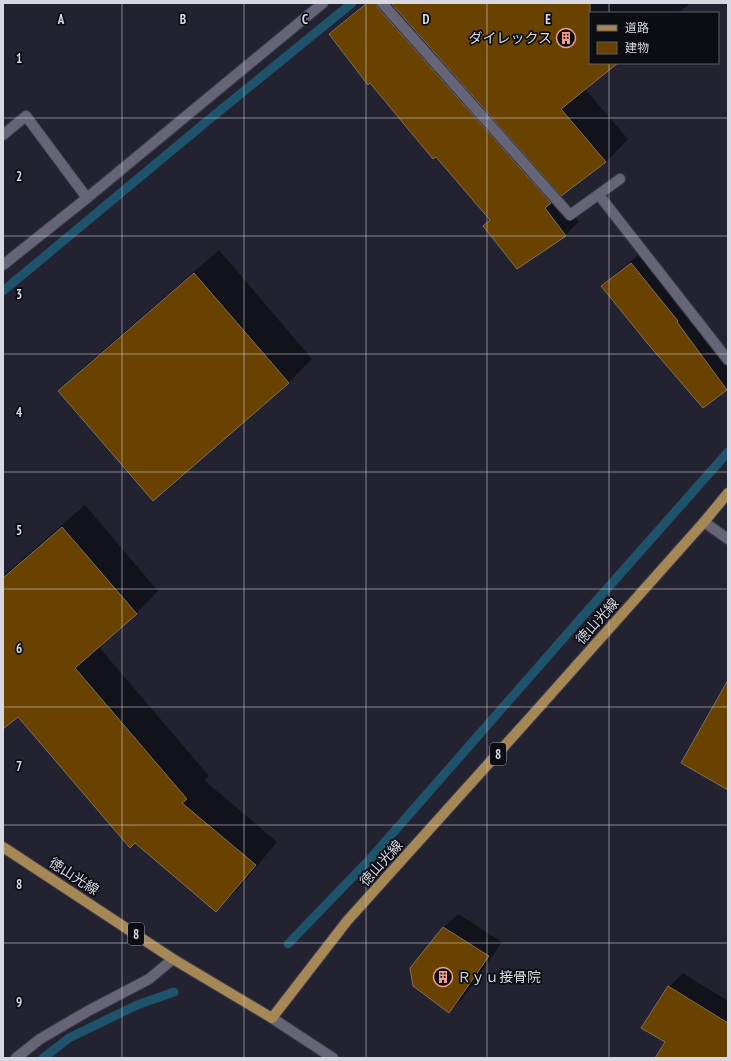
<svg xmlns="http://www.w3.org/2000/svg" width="731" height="1061" viewBox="0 0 731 1061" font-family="'PT Sans Narrow','Noto Sans JP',sans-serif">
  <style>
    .shadow { fill: #0007 }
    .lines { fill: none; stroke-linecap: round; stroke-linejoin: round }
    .stream { stroke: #1f526b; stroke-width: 9 }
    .building { fill: #694200; stroke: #7d7061 }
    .lane-casing { stroke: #3d3c49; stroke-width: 12 }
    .street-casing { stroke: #3d3c49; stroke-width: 12 }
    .secondary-casing { stroke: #3d3c49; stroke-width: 12 }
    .primary-casing { stroke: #3d3c49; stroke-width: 12 }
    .lane { stroke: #666578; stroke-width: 10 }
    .street { stroke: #666578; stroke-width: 10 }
    .secondary { stroke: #666578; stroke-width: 10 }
    .primary { stroke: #a68856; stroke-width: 10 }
    .grid { fill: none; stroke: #d8d8e3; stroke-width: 1; stroke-opacity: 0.55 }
    .labels { text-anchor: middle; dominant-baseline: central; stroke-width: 3.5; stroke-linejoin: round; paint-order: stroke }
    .shield { fill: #0c0c13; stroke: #9b9ba5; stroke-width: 1 }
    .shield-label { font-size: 13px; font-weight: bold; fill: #d8d8e3 }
    .poi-label { font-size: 14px; fill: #d8d8e3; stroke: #0c0c13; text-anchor: end }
    .street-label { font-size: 14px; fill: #d8d8e3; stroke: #0c0c13 }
    .grid-label { font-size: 13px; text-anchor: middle; font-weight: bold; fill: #d8d8e3; stroke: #0c0c13; stroke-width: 3.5; stroke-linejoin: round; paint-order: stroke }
  </style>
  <rect width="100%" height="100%" fill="#232231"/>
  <g class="shadow">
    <polygon points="366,3 691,3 678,13 590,13 590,63 617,63 585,89 628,139 606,162 558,195 579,222 565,235 491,219 436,155 331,35 344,21"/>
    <polygon points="219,250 312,359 288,383 60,391 84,367"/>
    <polygon points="645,250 728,360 728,388 726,389 602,286 616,273"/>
    <polygon points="85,505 158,591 136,614 98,646 209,776 204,780 277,842 239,888 216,911 18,715 3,728 3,576"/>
    <polygon points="458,914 502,942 463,998 449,1012 411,968 444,927"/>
    <polygon points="683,973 728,1001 728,1058 656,1058 666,1041 669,987"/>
  </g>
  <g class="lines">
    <g class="stream">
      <polyline points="3,291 206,122 352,3"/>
      <polyline points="288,944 370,859 582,617 728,452"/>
      <polyline points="43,1058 69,1038 137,1005 174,992"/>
    </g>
  </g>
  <g class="building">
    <polygon points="367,3 376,3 377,7 551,203 545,208 566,236 517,269 483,226 490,220 436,157 433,159 370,83 368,85 329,34"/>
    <polygon points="391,3 590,3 590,63 618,63 561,109 606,162 561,196"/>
    <polygon points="631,263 678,321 677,322 727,390 703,408 648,344 601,286"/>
    <polygon points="194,273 289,383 153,501 58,391"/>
    <polygon points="62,527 137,614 75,668 187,799 182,803 256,865 216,912 135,843 130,848 18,717 3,729 3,578"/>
    <polygon points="728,680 728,790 681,763"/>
    <polygon points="443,927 489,956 449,1013 413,986 410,968"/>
    <polygon points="668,986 728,1023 728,1058 655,1058 665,1042 641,1028"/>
  </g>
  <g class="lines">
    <defs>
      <polyline id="lane" points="704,522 728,539"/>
      <g id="street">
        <polyline points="382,3 570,215 620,179"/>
        <polyline points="3,135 26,116 87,198 3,265"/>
        <polyline points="599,195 728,360"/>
        <polyline points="87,198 323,3"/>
        <polyline points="16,1058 40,1039 88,1011 149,979 173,959"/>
      </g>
      <polyline id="secondary" points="272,1018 333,1058"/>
      <polyline id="primary" points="3,847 173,959 272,1018 347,921 535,712 704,522 728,493"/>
    </defs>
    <use href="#lane" class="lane-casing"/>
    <use href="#street" class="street-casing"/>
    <use href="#secondary" class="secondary-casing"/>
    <use href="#primary" class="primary-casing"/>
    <use href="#lane" class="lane"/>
    <use href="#street" class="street"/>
    <use href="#secondary" class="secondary"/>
    <use href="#primary" class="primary"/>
  </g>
  <path class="grid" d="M122,3V1058M244,3V1058M366,3V1058M487,3V1058M609,3V13M609,63V1058M3,118H728M3,236H728M3,354H728M3,472H728M3,589H728M3,707H728M3,825H728M3,943H728"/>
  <defs>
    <symbol id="building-ring" viewBox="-11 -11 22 22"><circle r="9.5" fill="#0c0c13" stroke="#f59c91" stroke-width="1.5"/><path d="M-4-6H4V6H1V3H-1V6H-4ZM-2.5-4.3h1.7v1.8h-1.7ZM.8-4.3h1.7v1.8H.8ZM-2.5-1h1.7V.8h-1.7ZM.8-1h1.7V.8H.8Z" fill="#f59c91"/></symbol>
  </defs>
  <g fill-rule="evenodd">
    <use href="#building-ring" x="555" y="27" width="22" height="22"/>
    <use href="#building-ring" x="432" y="966" width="22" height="22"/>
  </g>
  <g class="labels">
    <g class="shield">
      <rect x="490" y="743" width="16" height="22" rx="3"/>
      <rect x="128" y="923" width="16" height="22" rx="3"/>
    </g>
    <g class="shield-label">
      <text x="498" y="754">8</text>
      <text x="136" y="934">8</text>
    </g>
    <g class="poi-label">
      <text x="552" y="38">ダイレックス</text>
      <text x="457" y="977" text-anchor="start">Ｒｙｕ接骨院</text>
    </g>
    <g class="street-label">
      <text transform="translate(597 621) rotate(-48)">徳山光線</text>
      <text transform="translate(381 863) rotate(-48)">徳山光線</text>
      <text transform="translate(74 876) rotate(33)">徳山光線</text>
    </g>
  </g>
  <g class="grid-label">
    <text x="61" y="24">A</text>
    <text x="183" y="24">B</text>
    <text x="305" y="24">C</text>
    <text x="426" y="24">D</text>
    <text x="548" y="24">E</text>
    <text x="19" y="63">1</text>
    <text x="19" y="181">2</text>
    <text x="19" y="299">3</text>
    <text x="19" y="417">4</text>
    <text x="19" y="535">5</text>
    <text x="19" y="653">6</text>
    <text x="19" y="771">7</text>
    <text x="19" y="889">8</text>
    <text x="19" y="1007">9</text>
  </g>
  <rect width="731" height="1061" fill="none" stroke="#d8d8e3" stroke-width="8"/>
  <rect x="589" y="12" width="130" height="52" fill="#0c0c13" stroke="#5e5e66"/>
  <rect x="597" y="25" width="20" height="6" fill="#a68856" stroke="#5e5e66"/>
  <text x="625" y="32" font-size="12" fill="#d8d8e3">道路</text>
  <rect x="597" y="42" width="20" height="12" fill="#694200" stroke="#5e5e66"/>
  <text x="625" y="52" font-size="12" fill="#d8d8e3">建物</text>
</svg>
